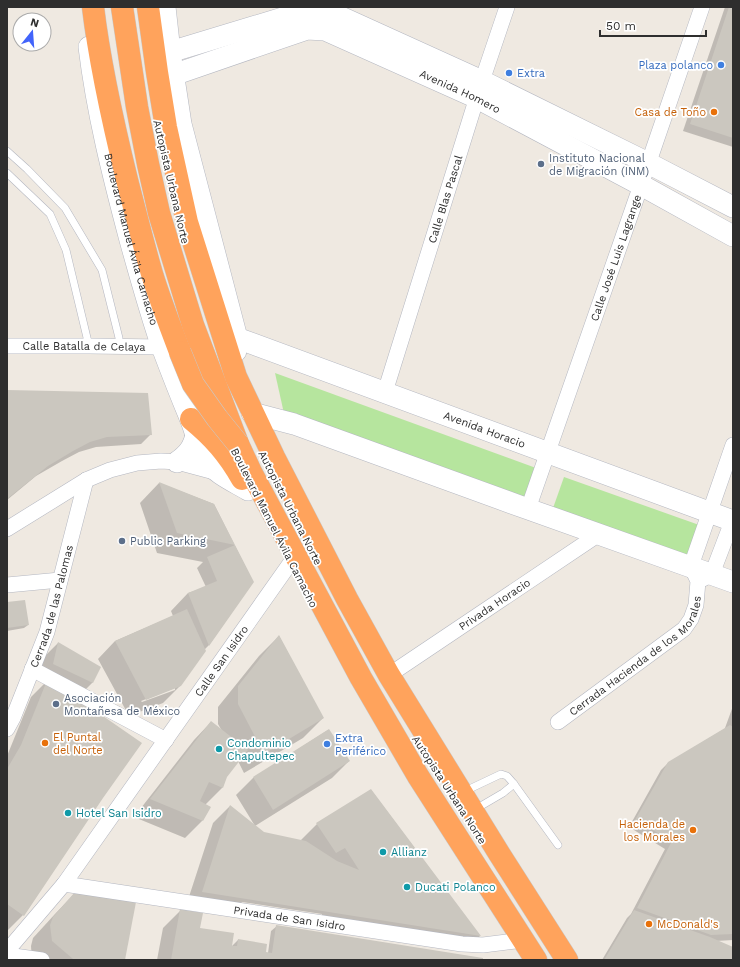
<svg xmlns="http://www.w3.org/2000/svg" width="740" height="967" viewBox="0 0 740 967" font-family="'Work Sans',sans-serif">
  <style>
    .green { fill: #b6e59e }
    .shadow { fill: #0003; fill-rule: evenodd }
    .building { fill: #cbc7bf }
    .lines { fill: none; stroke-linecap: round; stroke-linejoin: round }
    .lane-casing { stroke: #b4b7c1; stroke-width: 8 }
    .street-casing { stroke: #b4b7c1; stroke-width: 16 }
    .secondary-casing { stroke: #b4b7c1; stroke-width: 22 }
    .highway-casing { stroke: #c9c9c9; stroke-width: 23 }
    .lane { stroke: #fff; stroke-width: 7 }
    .street { stroke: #fff; stroke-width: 15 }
    .secondary { stroke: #fff; stroke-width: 21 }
    .highway { stroke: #ffa35c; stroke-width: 22 }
    .highway-bridge-casing { stroke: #c9c9c9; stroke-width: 23; stroke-linecap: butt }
    .highway-bridge { stroke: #ffa35c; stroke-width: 22 }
    .shop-dot { fill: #3f7fe0; stroke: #fff; stroke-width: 1.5 }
    .food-dot { fill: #e8710a; stroke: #fff; stroke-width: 1.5 }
    .service-dot { fill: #5c6f8a; stroke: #fff; stroke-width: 1.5 }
    .culture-dot { fill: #0f9aa8; stroke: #fff; stroke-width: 1.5 }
    .labels { text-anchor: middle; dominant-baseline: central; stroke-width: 3.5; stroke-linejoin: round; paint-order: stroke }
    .shop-label { font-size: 11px; fill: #366cbe; stroke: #fff; text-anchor: start }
    .street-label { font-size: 11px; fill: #2e2e2e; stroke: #fff }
    .food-label { font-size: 11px; fill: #c56008; stroke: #fff; text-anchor: end }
    .service-label { font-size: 11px; fill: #4e5e75; stroke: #fff; text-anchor: start }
    .culture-label { font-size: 11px; fill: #0d838f; stroke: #fff; text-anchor: start }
  </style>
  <rect width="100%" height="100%" fill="#efe9e1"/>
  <g class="green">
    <polygon points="275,373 536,468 522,506 285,418"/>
    <polygon points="564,477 702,526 689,561 552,511"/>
  </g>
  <g class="shadow">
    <polygon points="725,7 733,7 733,147 683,131"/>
    <polygon points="7,391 151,434 141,444 96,447 79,452 62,461 36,476 7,500"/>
    <path d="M159,483L214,504L253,582L209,645L204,650L180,686L163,703L129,716L98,659L115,641L173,616L171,611L188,593L206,587L197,568L203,562L157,553L140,503ZM175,688V690L142,702L141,701Z"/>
    <polygon points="7,603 28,625 24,628 7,631"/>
    <polygon points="279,636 323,718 303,738 244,773 238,761 226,776 222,788 205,805 202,821 185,838 134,817 194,740 211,722 222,731 218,724 218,707 259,656"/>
    <polygon points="58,643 93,682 79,696 102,798 23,915 7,931 7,756 31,697 47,681 39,678 44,657"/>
    <polygon points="733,706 733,940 716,941 733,949 733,960 602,960 627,918 631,914 665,849 629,827 661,770 668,763 726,728 725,728"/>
    <polygon points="328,730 349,761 332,778 255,826 264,833 300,841 317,824 371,790 480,936 466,950 321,922 322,914 242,902 228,916 185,909 213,823 230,806 255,826 236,795 253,778"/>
    <polygon points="75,893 124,960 32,960 31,946 33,938 55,914"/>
    <polygon points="181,910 199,931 230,948 238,940 265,953 268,953 271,931 277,926 482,960 157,960 163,928"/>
  </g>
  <g class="building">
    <polygon points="729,7 733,7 733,138 690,124"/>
    <polygon points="7,390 148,393 152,435 107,437 90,442 73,451 48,466 7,499"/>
    <polygon points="159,482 214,504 235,545 177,533"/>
    <polygon points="235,545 254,582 209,646 188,593 217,581 207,557"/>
    <polygon points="25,600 29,625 7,628 7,602"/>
    <polygon points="187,609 206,651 181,686 146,700 115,641"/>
    <polygon points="279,635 324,718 264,754 238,704 238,686"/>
    <polygon points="58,642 101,667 93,683 53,664"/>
    <polygon points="48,678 142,743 103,798 24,916 7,904 7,769 21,745"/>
    <polygon points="211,721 248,750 227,777 223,788 209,782 200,801 211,807 203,821 150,799"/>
    <polygon points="730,725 733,727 733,934 711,935 637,908 672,841 635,820 668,762"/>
    <polygon points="329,729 350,761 273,810 253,777"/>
    <polygon points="371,789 481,936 202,892 230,805 264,832 306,841 337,861 359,870 345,848 336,853 316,823"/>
    <polygon points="75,892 136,902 125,960 83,960 73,959 52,941 50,925 53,917"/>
    <polygon points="180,909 203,913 200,928 234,933 232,946 237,946 238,939 267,944 266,952 272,953 276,925 483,958 483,960 171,960"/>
    <polygon points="634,910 710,937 733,947 733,960 604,960"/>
  </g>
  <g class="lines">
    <defs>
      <g id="lane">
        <polyline points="7,151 27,169 65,208 102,270 119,338 119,346"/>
        <polyline points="7,173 50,214 66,250 89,346"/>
        <polyline points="463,792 501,774 507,776 514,784 558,845"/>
        <polyline points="474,810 503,793 514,784"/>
      </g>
      <g id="street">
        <path id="s1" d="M7,346H89L162,347"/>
        <path id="s2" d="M385,392L482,81L507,7"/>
        <path id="s3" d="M528,509L641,185L702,7"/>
        <polyline points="7,529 86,480 110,470 137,463 161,461 177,462 218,473"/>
        <polyline points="703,579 712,574 733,519"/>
        <polyline points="7,585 60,580"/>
        <polyline points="32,669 166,740"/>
        <path id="s4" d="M389,675L599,534"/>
        <path id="s5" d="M558,722L684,629L691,619L696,605L698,581L691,566L733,445"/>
        <path id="s6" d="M7,729L13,718L47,632L86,480"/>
        <path id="s7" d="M64,884L462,944L483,945L515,941"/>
        <path id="s8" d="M7,951L64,884L291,562"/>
        <polyline points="7,955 42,960"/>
      </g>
      <g id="secondary">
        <polyline points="165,7 170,52 181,124 237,338 236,351"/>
        <path id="s9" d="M89,47C97,113 113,176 130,240C140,276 150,312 162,347C171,371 180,394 190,418C196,432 198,447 206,460C216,474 233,481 248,490"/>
        <polyline points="170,52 309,10 330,12 482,81 648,163 733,207"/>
        <path id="s10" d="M173,75L307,29L325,30L477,98L641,185L733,236"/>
        <path id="s11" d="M237,338L733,521"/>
        <polyline points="252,413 294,424 528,509 733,582"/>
        <path d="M177,462C188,454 193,448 196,435"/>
      </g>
      <g id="highway">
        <path d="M93,7C100,66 113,123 127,180C135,211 143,243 152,274C160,300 170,326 180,352"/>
        <polyline points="122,7 137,107 148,164 159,213 193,325 238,444 251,472 361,678 418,776 536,960"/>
        <polyline points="148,7 157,72 166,127 187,222 236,377 274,457 347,599 389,675 500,855 567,960"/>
        <path d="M191,419C213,437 228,454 242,479"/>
      </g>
    </defs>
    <use href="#lane" class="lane-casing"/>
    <use href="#street" class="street-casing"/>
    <use href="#secondary" class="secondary-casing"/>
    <use href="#highway" class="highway-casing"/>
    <use href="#lane" class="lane"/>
    <use href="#street" class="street"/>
    <use href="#secondary" class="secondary"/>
    <use href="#highway" class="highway"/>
    <defs>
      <polyline id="highway-bridge" points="180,352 193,384 217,418 238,444"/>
    </defs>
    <use href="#highway-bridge" class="highway-bridge-casing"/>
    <use href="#highway-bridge" class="highway-bridge"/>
  </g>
  <g class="shop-dot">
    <circle cx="721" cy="65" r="4"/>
    <circle cx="509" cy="73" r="4"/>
    <circle cx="327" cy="744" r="4"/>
  </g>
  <g class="food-dot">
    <circle cx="714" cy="112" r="4"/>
    <circle cx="45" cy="743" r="4"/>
    <circle cx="693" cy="830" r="4"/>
    <circle cx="649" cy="924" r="4"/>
  </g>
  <g class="service-dot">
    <circle cx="541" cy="164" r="4"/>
    <circle cx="122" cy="541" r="4"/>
    <circle cx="56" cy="704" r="4"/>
  </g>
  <g class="culture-dot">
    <circle cx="219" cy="749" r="4"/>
    <circle cx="68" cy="813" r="4"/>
    <circle cx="383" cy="852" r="4"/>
    <circle cx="407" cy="887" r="4"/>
  </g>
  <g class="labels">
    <g class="shop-label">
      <text x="713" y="65" text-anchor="end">Plaza polanco</text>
      <text x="517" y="73">Extra</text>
      <text x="335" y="738">Extra<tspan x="335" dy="13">Periférico</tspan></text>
    </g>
    <g class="street-label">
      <text stroke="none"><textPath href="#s10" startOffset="308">Avenida Homero</textPath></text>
      <text transform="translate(171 182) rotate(77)">Autopista Urbana Norte</text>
      <text stroke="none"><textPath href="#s2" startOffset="202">Calle Blas Pascal</textPath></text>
      <text stroke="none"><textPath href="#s9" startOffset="197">Boulevard Manuel Ávila Camacho</textPath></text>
      <text stroke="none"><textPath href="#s3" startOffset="266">Calle José Luis Lagrange</textPath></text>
      <text stroke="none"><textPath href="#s1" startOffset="77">Calle Batalla de Celaya</textPath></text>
      <text stroke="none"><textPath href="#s11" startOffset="264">Avenida Horacio</textPath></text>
      <text transform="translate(290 508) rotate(63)">Autopista Urbana Norte</text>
      <text transform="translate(274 528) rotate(63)">Boulevard Manuel Ávila Camacho</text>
      <text stroke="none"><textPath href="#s4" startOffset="127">Privada Horacio</textPath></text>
      <text stroke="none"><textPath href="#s6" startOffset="131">Cerrada de las Palomas</textPath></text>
      <text stroke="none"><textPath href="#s5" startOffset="104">Cerrada Hacienda de los Morales</textPath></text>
      <text stroke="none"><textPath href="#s8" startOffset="361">Calle San Isidro</textPath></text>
      <text transform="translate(449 790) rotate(57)">Autopista Urbana Norte</text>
      <text stroke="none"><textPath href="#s7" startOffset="228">Privada de San Isidro</textPath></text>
    </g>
    <g class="food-label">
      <text x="706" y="112">Casa de Toño</text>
      <text x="53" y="737" text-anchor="start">El Puntal<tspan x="53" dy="13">del Norte</tspan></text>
      <text x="685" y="824">Hacienda de<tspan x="685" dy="13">los Morales</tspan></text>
      <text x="657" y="924" text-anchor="start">McDonald's</text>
    </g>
    <g class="service-label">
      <text x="549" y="158">Instituto Nacional<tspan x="549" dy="13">de Migración (INM)</tspan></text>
      <text x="130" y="541">Public Parking</text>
      <text x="64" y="698">Asociación<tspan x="64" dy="13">Montañesa de México</tspan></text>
    </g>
    <g class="culture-label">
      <text x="227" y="743">Condominio<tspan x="227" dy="13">Chapultepec</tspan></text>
      <text x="76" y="813">Hotel San Isidro</text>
      <text x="391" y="852">Allianz</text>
      <text x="415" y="887">Ducati Polanco</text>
    </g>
  </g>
  <rect width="740" height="967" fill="none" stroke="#2e2e2e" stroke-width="16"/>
  <g transform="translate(32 32) rotate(17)"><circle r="19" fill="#ffffff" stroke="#ababab"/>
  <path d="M0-3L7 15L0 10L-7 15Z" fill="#4264fb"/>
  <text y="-6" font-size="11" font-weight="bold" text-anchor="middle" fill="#2e2e2e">N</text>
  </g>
  <path d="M600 30v6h106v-6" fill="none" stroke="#2e2e2e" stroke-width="2"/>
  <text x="606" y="30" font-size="12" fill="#2e2e2e" stroke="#ffffff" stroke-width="3" paint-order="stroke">50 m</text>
</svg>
